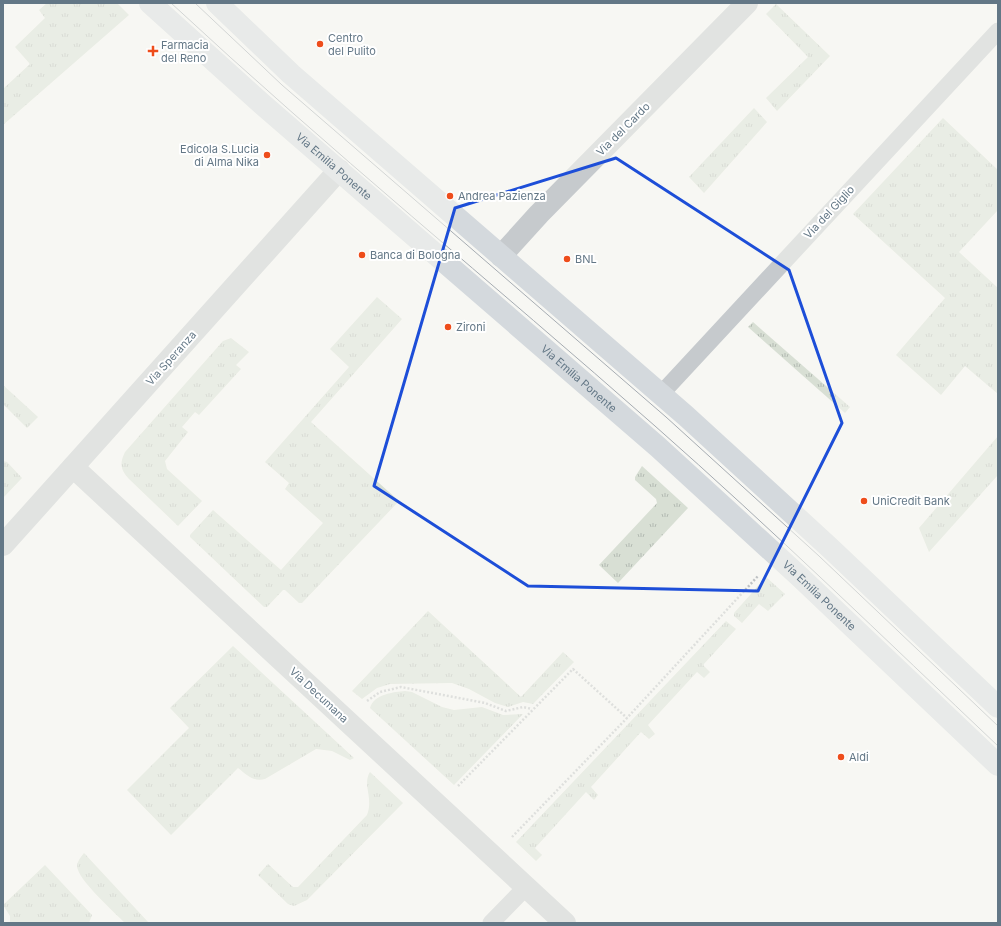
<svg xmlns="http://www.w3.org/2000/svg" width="1001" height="926" viewBox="0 0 1001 926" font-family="Inter,sans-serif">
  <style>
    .grass { fill: url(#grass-tufts) }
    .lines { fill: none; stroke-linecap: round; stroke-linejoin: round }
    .path { stroke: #bfc2c4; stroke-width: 2.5; stroke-dasharray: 2 2; stroke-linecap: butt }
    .service { stroke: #c6cacd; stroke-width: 17 }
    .minor { stroke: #c6cacd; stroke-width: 22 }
    .secondary { stroke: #d4d9dd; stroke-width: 22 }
    .tram { stroke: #a6acb2; stroke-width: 1 }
    .marked { fill: none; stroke: #1d4ed8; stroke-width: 3; stroke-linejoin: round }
    .poi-dot { fill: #ee4d1b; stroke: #fff; stroke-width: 1.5 }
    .labels { text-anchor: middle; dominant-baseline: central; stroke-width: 4; stroke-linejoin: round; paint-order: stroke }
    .poi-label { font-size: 11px; fill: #637786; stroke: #fff; text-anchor: start }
    .street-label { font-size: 11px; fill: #637786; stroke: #fff }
  </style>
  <defs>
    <pattern id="grass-tufts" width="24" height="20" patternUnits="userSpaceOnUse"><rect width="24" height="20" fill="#d8dfd4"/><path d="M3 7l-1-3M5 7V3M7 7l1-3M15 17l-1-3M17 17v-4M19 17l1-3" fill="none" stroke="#b3bab2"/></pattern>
  </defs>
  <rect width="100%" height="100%" fill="#f7f7f3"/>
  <g class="grass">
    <polygon points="47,3 117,3 129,15 3,125 3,89 30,64 15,47 45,18 39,10"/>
    <polygon points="776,4 830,56 777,111 766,98 808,57 766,14"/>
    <polygon points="754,108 767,122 704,193 689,177"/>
    <polygon points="943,118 998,170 998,210 959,252 998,288 998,394 965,366 941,395 896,355 945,298 853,214"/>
    <polygon points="377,297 402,319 311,422 399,501 302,603 299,603 285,590 283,590 267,607 264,607 190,537 190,535 213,510 281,570 323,523 285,489 289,483 265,462 349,367 330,349"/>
    <polygon points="753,322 850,407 845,413 748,327"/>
    <path d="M231,338L249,352L236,365L241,369L199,415L195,412L182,427L188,432L165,461L167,469L202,501L178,526L129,479C121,470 119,464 125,452L223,341Z"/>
    <polygon points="3,385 38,417 27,428 3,404"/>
    <polygon points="998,436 998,475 929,552 919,528"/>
    <polygon points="3,461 7,462 22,478 3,498"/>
    <polygon points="642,466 688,508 618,583 599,565 657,503 656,499 635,480 635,477"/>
    <polygon points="766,577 785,594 768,611 759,604 742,623 734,616 734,613"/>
    <polygon points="428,611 521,697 563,652 574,662 533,704 523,702 508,707 495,703 469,689 452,683 390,684 377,688 362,699 352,691"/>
    <polygon points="726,621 736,629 703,665 710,672 704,678 697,672 648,725 655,734 649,739 641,732 591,787 598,795 594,800 586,792 535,848 542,855 536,861 516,842"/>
    <path d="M233,646L354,758L350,760L332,751L316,749L265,779C253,782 247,775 238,768L171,835L127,790L189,728L170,708Z"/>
    <path d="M405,691L412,692L442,707L454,710L482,707L503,715L523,714L454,785L370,708C374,694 394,692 405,691Z"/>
    <path d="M370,772L403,803L307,900L294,906L288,904L258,875L268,864L293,887H298L367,815C374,799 362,784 370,772Z"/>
    <path d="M84,853L149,923H125C114,912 82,883 78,870C75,864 80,858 84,853Z"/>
    <polygon points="45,865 92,915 89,923 10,923 10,916 3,905"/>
  </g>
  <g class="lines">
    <g class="path">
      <polyline points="367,701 380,692 401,687 485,703 506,711 523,707 532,709"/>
      <polyline points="458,786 573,669 627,718"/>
      <polyline points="512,837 627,718 758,576"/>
    </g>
    <g class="service">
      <polyline points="661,394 998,31"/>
      <polyline points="491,923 526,887"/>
    </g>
    <g class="minor">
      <polyline points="501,256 539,214 747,3"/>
      <polyline points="73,467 565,923"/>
      <polyline points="3,545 339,170"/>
    </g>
    <g class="secondary">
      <path id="s1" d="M150,3L262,104L658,447L800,577L998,765"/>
      <polyline points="217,3 291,74 686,416 829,547 998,707"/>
    </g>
    <g class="tram">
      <path d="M171,3C328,149 494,284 655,426C772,529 885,639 998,746"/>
      <polyline points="195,3 282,85 666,417 819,556 998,726"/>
    </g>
  </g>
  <path d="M0 0H1001V926H0ZM616,158L789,270L842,423L758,591L528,586L374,486L455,208Z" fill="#f7f7f3" fill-opacity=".55" fill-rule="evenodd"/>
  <path class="marked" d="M616,158L789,270L842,423L758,591L528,586L374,486L455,208Z"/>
  <g class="poi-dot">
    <circle cx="320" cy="44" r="4"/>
    <path d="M151 45h4v4h4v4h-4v4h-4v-4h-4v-4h4z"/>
    <circle cx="267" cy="155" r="4"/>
    <circle cx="450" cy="196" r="4"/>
    <circle cx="362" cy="255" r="4"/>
    <circle cx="567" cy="259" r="4"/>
    <circle cx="448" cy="327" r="4"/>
    <circle cx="864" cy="501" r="4"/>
    <circle cx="841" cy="757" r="4"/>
  </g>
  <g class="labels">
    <g class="poi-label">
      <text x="328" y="38">Centro<tspan x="328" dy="13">del Pulito</tspan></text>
      <text x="161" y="45">Farmacia<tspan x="161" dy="13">del Reno</tspan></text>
      <text x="259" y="149" text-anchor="end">Edicola S.Lucia<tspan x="259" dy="13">di Alma Nika</tspan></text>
      <text x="458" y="196">Andrea Pazienza</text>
      <text x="370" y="255">Banca di Bologna</text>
      <text x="575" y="259">BNL</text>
      <text x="456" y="327">Zironi</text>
      <text x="872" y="501">UniCredit Bank</text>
      <text x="849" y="757">Aldi</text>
    </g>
    <g class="street-label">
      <text transform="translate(623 129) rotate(-45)">Via del Cardo</text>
      <text stroke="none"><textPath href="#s1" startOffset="246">Via Emilia Ponente</textPath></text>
      <text transform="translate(829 212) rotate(-47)">Via del Giglio</text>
      <text transform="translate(171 358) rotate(-48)">Via Speranza</text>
      <text stroke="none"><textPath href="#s1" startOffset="570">Via Emilia Ponente</textPath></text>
      <text stroke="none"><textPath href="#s1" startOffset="894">Via Emilia Ponente</textPath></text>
      <text transform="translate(319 695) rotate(43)">Via Decumana</text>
    </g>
  </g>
  <rect width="1001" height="926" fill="none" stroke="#637786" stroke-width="8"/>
</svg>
